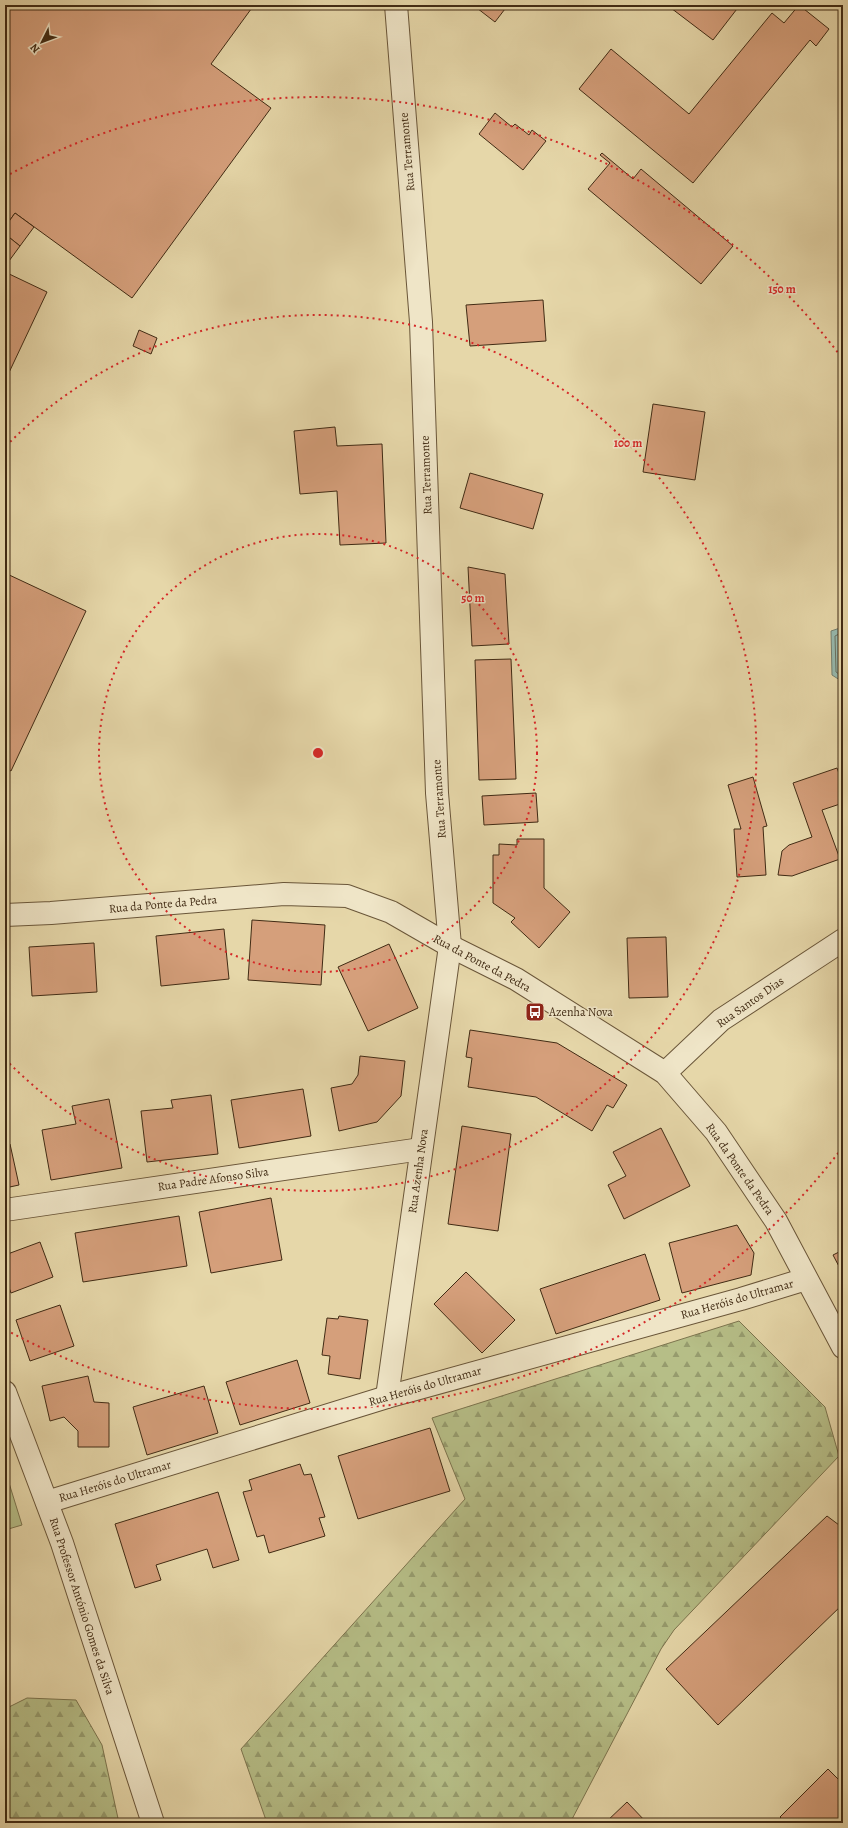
<svg xmlns="http://www.w3.org/2000/svg" width="848" height="1828" viewBox="0 0 848 1828" font-family="Alegreya,serif">
  <style>
    .forest { fill: url(#forest-firs); stroke: #7c744e }
    .pitch { fill: #b6be87; stroke: #7c744e }
    .water { fill: #97b9ad; stroke: #758070 }
    .lines { fill: none; stroke-linecap: round; stroke-linejoin: round }
    .shore { stroke: #6c7260; stroke-width: 1 }
    .building { fill: #d59f7b; stroke: #412b14 }
    .minor-casing { stroke: #6a5639; stroke-width: 24 }
    .minor { stroke: #efe5c7; stroke-width: 22 }
    .ring { fill: none; stroke: #d62828; stroke-width: 2; stroke-dasharray: 2 4 }
    .labels { text-anchor: middle; dominant-baseline: central; stroke-width: 3; stroke-linejoin: round; paint-order: stroke }
    .street-label { font-size: 12px; fill: #412b14; stroke: #efe5c7 }
    .poi-label { font-size: 12px; fill: #412b14; stroke: #efe5c7; text-anchor: start }
    .centre { fill: #d62828; stroke: #efe5c7; stroke-width: 2 }
    .ring-label { font-size: 12px; text-anchor: middle; font-weight: bold; fill: #d62828; stroke: #efe5c7; stroke-width: 3; stroke-linejoin: round; paint-order: stroke }
  </style>
  <defs>
    <pattern id="forest-firs" width="22" height="20" patternUnits="userSpaceOnUse"><rect width="22" height="20" fill="#b6be87"/><path d="M5 1l3.5 6h-7zM16 11l3.5 6h-7z" fill="#969b6d"/></pattern>
  </defs>
  <rect width="100%" height="100%" fill="#e6d7a9"/>
  <filter id="stains"><feTurbulence type="fractalNoise" baseFrequency=".005" numOctaves="4"/><feColorMatrix values="0 0 0 0 .2 0 0 0 0 .09 0 0 0 0 .02 0 0 0 .5 -.17"/></filter>
  <radialGradient id="worn" r=".72"><stop offset=".6" stop-color="#630" stop-opacity="0"/><stop offset="1" stop-color="#630" stop-opacity=".3"/></radialGradient>
  <g class="forest">
    <polygon points="739,1321 825,1407 839,1456 674,1630 661,1649 570,1823 267,1823 241,1749 465,1499 432,1418"/>
    <polygon points="27,1698 76,1700 102,1745 119,1823 5,1823 5,1709"/>
  </g>
  <polygon class="pitch" points="5,1470 22,1525 5,1530"/>
  <polygon class="water" points="843,627 843,682 832,675 831,631"/>
  <g class="lines">
    <polyline class="shore" points="843,632 835,636 836,672 843,677"/>
  </g>
  <g class="building">
    <polygon points="5,5 254,5 211,64 271,108 132,298 15,213 5,227"/>
    <polygon points="473,5 508,5 495,22"/>
    <polygon points="667,5 740,5 713,40"/>
    <polygon points="799,5 829,29 816,46 810,40 693,183 579,89 611,49 689,114 772,13 784,23"/>
    <polygon points="495,113 512,127 515,124 529,135 532,130 546,141 523,170 479,134"/>
    <polygon points="602,153 633,179 641,169 733,246 701,284 588,189 610,163 600,155"/>
    <polygon points="15,213 34,227 20,246 5,234 5,227"/>
    <polygon points="5,234 20,246 9,261 5,259"/>
    <polygon points="5,272 47,292 5,381"/>
    <polygon points="543,300 546,341 470,346 466,305"/>
    <polygon points="139,330 157,338 151,354 133,346"/>
    <polygon points="653,404 705,412 695,480 643,472"/>
    <polygon points="335,427 337,446 382,444 386,543 340,545 337,491 300,494 294,431"/>
    <polygon points="470,473 543,494 533,529 460,508"/>
    <polygon points="468,567 505,574 509,644 472,646"/>
    <polygon points="5,573 86,611 11,771 5,768"/>
    <polygon points="511,659 516,779 479,780 475,660"/>
    <polygon points="837,768 843,784 843,803 822,810 840,859 792,876 778,875 782,851 789,845 812,837 793,783"/>
    <polygon points="753,777 767,826 763,827 766,875 737,877 734,829 741,829 728,785"/>
    <polygon points="536,793 538,822 484,825 482,796"/>
    <polygon points="517,839 544,839 544,888 570,912 539,948 511,922 515,918 493,903 493,855 499,855 499,844 517,845"/>
    <polygon points="252,920 325,925 321,985 248,980"/>
    <polygon points="224,929 229,979 161,986 156,936"/>
    <polygon points="666,937 668,997 629,998 627,938"/>
    <polygon points="94,943 97,992 32,996 29,947"/>
    <polygon points="389,944 418,1008 368,1031 338,967"/>
    <polygon points="470,1030 557,1043 627,1085 613,1108 607,1105 592,1131 536,1097 468,1087 472,1058 466,1057"/>
    <polygon points="360,1056 405,1061 401,1096 377,1122 339,1131 331,1088 352,1084 358,1075"/>
    <polygon points="303,1089 311,1136 239,1148 231,1100"/>
    <polygon points="211,1095 218,1154 147,1162 141,1111 173,1108 171,1100"/>
    <polygon points="109,1099 122,1168 51,1180 42,1130 76,1124 72,1106"/>
    <polygon points="462,1126 511,1134 498,1231 448,1224"/>
    <polygon points="661,1128 690,1186 624,1219 608,1185 626,1176 613,1152"/>
    <polygon points="10,1144 19,1185 5,1188 5,1145"/>
    <polygon points="271,1198 282,1260 211,1273 199,1212"/>
    <polygon points="179,1216 187,1266 83,1282 75,1233"/>
    <polygon points="737,1225 754,1253 751,1275 682,1293 669,1243"/>
    <polygon points="40,1242 53,1277 11,1293 5,1277 5,1255"/>
    <polygon points="843,1250 843,1274 833,1255"/>
    <polygon points="645,1254 660,1300 556,1334 540,1289"/>
    <polygon points="466,1272 515,1320 482,1353 434,1304"/>
    <polygon points="60,1305 74,1346 30,1361 16,1320"/>
    <polygon points="339,1316 368,1320 360,1379 328,1374 330,1356 322,1355 327,1318 338,1319"/>
    <polygon points="297,1360 310,1403 240,1425 226,1382"/>
    <polygon points="88,1376 94,1402 109,1403 109,1447 78,1447 78,1431 64,1417 50,1421 42,1386"/>
    <polygon points="204,1386 218,1433 147,1455 133,1407"/>
    <polygon points="430,1428 450,1491 358,1519 338,1456"/>
    <polygon points="300,1464 304,1475 311,1474 325,1517 319,1518 325,1536 269,1553 264,1535 257,1537 243,1492 252,1490 249,1480"/>
    <polygon points="218,1492 239,1560 213,1568 207,1549 156,1565 161,1580 135,1588 115,1524"/>
    <polygon points="827,1516 843,1528 843,1604 718,1725 666,1669"/>
    <polygon points="828,1769 843,1784 843,1823 786,1823 780,1817"/>
    <polygon points="627,1802 647,1823 605,1823"/>
  </g>
  <g class="lines">
    <defs>
      <g id="minor">
        <polyline points="5,915 51,913 284,894 347,896 391,912 450,946 516,979 665,1073 716,1132 776,1221 843,1347"/>
        <polyline points="665,1073 721,1020 843,940"/>
        <polyline points="5,1210 421,1149"/>
        <polyline points="5,1392 62,1543 153,1823"/>
        <polyline points="387,1397 450,946 437,793 421,322 396,5"/>
        <polyline points="47,1502 387,1397 741,1299 806,1279"/>
      </g>
    </defs>
    <use href="#minor" class="minor-casing"/>
    <use href="#minor" class="minor"/>
  </g>
  <g class="ring">
    <circle cx="318" cy="753" r="219"/>
    <path d="M6 446A438 438 0 1 1 6 1060"/>
    <path d="M842 1148A656 656 0 0 1 10 1332M10 174A656 656 0 0 1 842 358"/>
  </g>
  <defs>
    <symbol id="bus-square" viewBox="-11 -11 22 22"><rect x="-9" y="-9" width="18" height="18" rx="4" fill="#8f2418" stroke="#efe5c7"/><path d="M-5-6H5V4H4V6H2V4H-2V6H-4V4H-5ZM-3.5-4V0h7V-4ZM-3.5 1.2v1.5H-2V1.2ZM2 1.2v1.5H3.5V1.2Z" fill="#fff"/></symbol>
  </defs>
  <g fill-rule="evenodd">
    <use href="#bus-square" x="524" y="1001" width="22" height="22"/>
  </g>
  <g class="labels">
    <g class="street-label">
      <text transform="translate(407 152) rotate(-95)">Rua Terramonte</text>
      <text transform="translate(426 475) rotate(-92)">Rua Terramonte</text>
      <text transform="translate(439 799) rotate(-94)">Rua Terramonte</text>
      <text transform="translate(163 904) rotate(-5)">Rua da Ponte da Pedra</text>
      <text transform="translate(482 963) rotate(28)">Rua da Ponte da Pedra</text>
      <text transform="translate(750 1002) rotate(-35)">Rua Santos Dias</text>
      <text transform="translate(740 1169) rotate(55)">Rua da Ponte da Pedra</text>
      <text transform="translate(418 1171) rotate(-82)">Rua Azenha Nova</text>
      <text transform="translate(213 1179) rotate(-8)">Rua Padre Afonso Silva</text>
      <text transform="translate(737 1299) rotate(-16)">Rua Heróis do Ultramar</text>
      <text transform="translate(425 1386) rotate(-16)">Rua Heróis do Ultramar</text>
      <text transform="translate(115 1481) rotate(-17)">Rua Heróis do Ultramar</text>
      <text transform="translate(82 1606) rotate(72)">Rua Professor António Gomes da Silva</text>
    </g>
    <g class="poi-label">
      <text x="549" y="1012">Azenha Nova</text>
    </g>
  </g>
  <circle cx="318" cy="753" r="6" class="centre"/>
  <g class="ring-label">
    <text x="782" y="293">150 m</text>
    <text x="628" y="447">100 m</text>
    <text x="473" y="602">50 m</text>
  </g>
  <rect width="848" height="1828" fill="none" stroke="#e6d7a9" stroke-width="20"/>
  <rect x="6" y="6" width="836" height="1816" fill="none" stroke="#412b14" stroke-width="2"/>
  <rect x="10" y="10" width="828" height="1808" fill="none" stroke="#412b14"/>
  <g transform="translate(42 42) rotate(228)" stroke="#efe5c7" stroke-width="3" paint-order="stroke">
  <path d="M0-3L7 15L0 10L-7 15Z" fill="#412b14"/>
  <text y="-6" font-size="11" font-weight="bold" text-anchor="middle" fill="#412b14">N</text>
  </g>
  <rect width="100%" height="100%" filter="url(#stains)"/>
  <rect width="100%" height="100%" fill="url(#worn)"/>
</svg>
